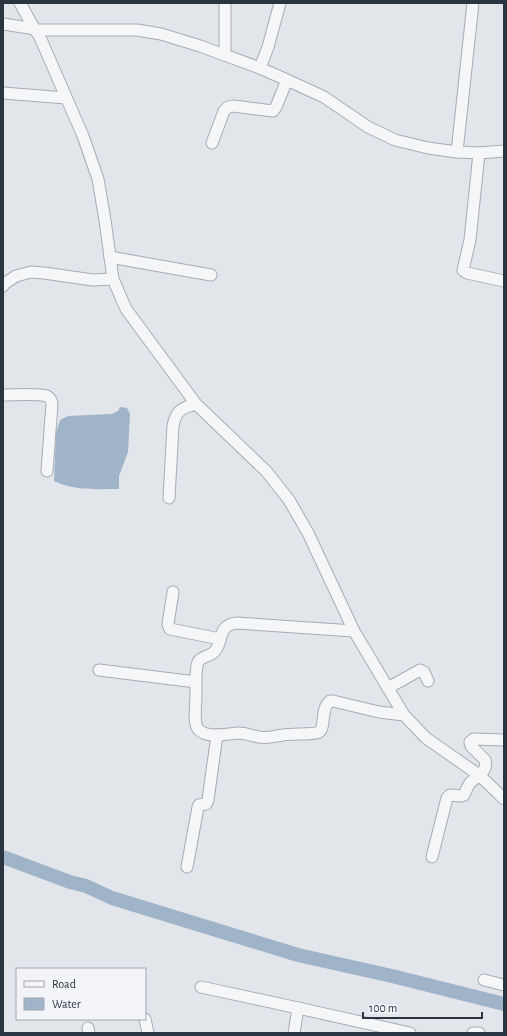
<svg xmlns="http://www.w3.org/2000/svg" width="507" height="1036" viewBox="0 0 507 1036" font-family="'Alegreya Sans',sans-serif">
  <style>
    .water { fill: #9fb4c8 }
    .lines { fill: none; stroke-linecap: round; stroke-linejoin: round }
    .river { stroke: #9fb4c8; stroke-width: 14 }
    .minor-casing { stroke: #a7acb4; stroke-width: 13 }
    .minor { stroke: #f5f6f8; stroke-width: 11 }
  </style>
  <rect width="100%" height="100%" fill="#e2e5ea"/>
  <path class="water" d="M120,407L127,408L130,414L128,452L119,476V489C96,489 75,491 54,481L56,433L60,420L68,416L112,414L118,411Z"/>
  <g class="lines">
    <polyline class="river" points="3,857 70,882 86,886 112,898 298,955 392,976 504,1004"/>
    <defs>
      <g id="minor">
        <polyline points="20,3 35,30 137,30 161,34 200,46 260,68 287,80 324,97 368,127 395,140 428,148 457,152 479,153 504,151"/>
        <polyline points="3,24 30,28 35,30 39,35 83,136 98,179 105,220 113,279 126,309 196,404 266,471 289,500 308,533 354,631 404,715 426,738 479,775 499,794 504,799"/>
        <polyline points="225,55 225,6"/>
        <polyline points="260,68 268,47 280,3"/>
        <polyline points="3,93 66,98"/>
        <polyline points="212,143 224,111 228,107 233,106 273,111 276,107 287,80"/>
        <polyline points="457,152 473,3"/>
        <polyline points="479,153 470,240 463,270 467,273 504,281"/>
        <polyline points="110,257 211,275"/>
        <polyline points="3,286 4,284 16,276 31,272 44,273 93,280 113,279"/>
        <path d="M3,395C14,395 36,393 47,396C50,398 52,400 52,404L47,471"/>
        <path d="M169,498L173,426C176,410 182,408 196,404"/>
        <polyline points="173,592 168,624 169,627 170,629 220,639"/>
        <path d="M354,631L237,623C217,625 224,640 215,651C210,657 201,656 198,662C195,669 196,688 196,696C196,704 193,722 198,729C206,739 227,734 238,733C246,733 252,736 259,737C268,739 275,736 283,735C291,733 315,735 319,732C326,727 320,709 330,701H333L379,712L404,715"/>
        <polyline points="99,670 196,682"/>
        <polyline points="388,688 420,670 424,672 428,681"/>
        <path d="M432,857L447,798L450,795L461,796L464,795C466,791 467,787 470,783C476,777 489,771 485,760L471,746L470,742L474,739L504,740"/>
        <polyline points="187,867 198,807 199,805 206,804 208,800 217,735"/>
        <polyline points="484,980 504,985"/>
        <polyline points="201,987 298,1008 410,1033"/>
        <polyline points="145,1019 148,1033"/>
        <polyline points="88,1028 89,1033"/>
        <polyline points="294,1033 298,1008"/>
        <polyline points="473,1033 479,1033"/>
      </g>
    </defs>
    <use href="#minor" class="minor-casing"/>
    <use href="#minor" class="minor"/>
  </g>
  <rect width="507" height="1036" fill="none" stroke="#2b3441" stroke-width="8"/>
  <rect x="16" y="968" width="130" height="52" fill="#f2f4f7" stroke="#a2a7ae"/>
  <rect x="24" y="981" width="20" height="6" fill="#f5f6f8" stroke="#a2a7ae"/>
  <text x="52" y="988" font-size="12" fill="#2b3441">Road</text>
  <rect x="24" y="998" width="20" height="12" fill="#9fb4c8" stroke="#a2a7ae"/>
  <text x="52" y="1008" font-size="12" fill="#2b3441">Water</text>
  <path d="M363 1012v6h119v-6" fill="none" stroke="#2b3441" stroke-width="2"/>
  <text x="369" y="1012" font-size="12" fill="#2b3441" stroke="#f2f4f7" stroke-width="3" paint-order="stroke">100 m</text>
</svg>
